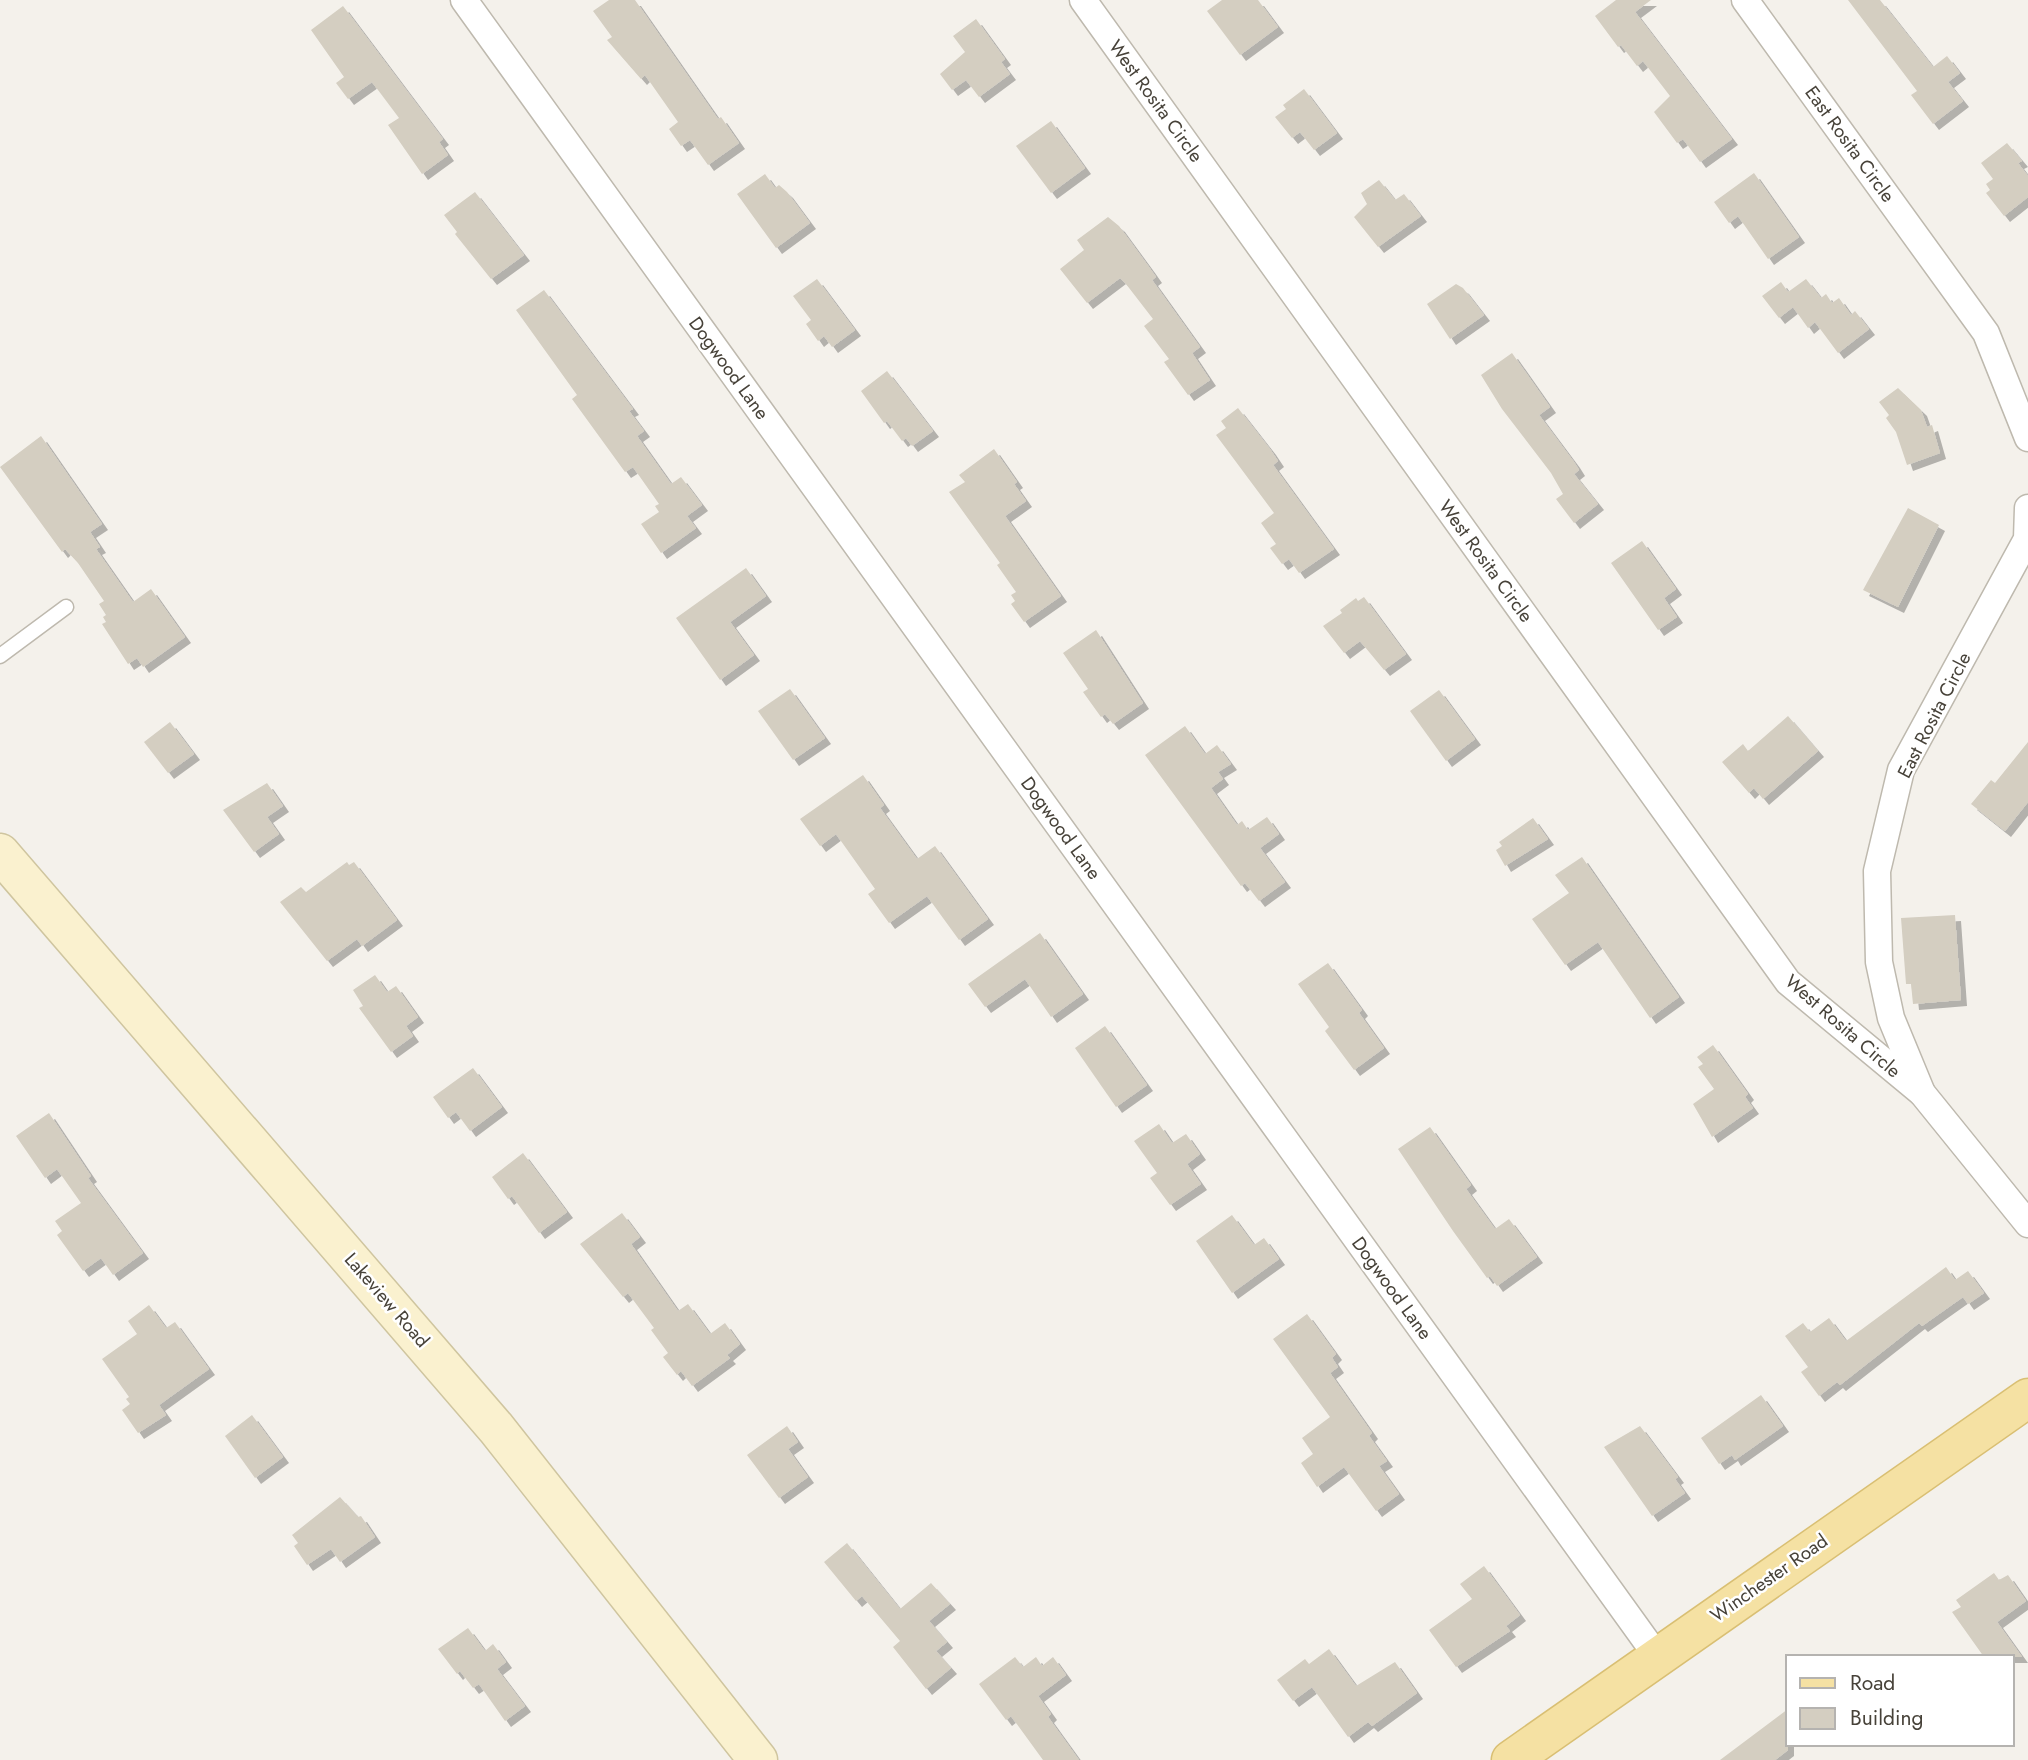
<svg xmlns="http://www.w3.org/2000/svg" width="2028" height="1760" viewBox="0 0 2028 1760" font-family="Jost,sans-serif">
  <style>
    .building { fill: #d4cec1; filter: url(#shadow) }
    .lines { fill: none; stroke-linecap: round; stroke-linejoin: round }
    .lane-casing { stroke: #beb9ae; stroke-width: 17 }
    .street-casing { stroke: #beb9ae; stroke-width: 29 }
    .secondary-casing { stroke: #cfc59f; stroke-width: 41 }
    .primary-casing { stroke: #d9bf73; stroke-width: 41 }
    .lane { stroke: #fff; stroke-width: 14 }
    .street { stroke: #fff; stroke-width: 26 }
    .secondary { stroke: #faf1cf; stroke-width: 38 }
    .primary { stroke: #f5e1a3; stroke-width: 38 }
    .labels { text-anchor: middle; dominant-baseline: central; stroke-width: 5; stroke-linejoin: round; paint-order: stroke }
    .street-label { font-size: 19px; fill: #474239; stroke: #fff }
  </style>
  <defs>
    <filter id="shadow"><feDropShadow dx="6" dy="6" stdDeviation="0" flood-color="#0004"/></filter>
  </defs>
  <rect width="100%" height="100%" fill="#f4f1eb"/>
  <g class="building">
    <polygon points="609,0 635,0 718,119 721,117 739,143 708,165 690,140 681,146 669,129 678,122 645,75 641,79 607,40 612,37 593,11"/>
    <polygon points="1222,0 1258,0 1278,27 1240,55 1207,11"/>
    <polygon points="1616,0 1651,0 1635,12 1732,139 1700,162 1683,139 1677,143 1654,112 1670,96 1643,61 1637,66 1621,45 1618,47 1595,16"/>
    <polygon points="1848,0 1880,0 1933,67 1947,56 1960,73 1948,82 1963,101 1933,124 1911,95 1917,91"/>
    <polygon points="343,6 443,139 439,142 448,155 422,174 388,125 399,118 372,82 348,99 336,83 344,77 311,30"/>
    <polygon points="976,19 1005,59 1001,62 1010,74 979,97 966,80 952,90 940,74 965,52 953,36"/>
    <polygon points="1304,89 1337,133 1314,150 1300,132 1292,138 1275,117 1286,109 1283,105"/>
    <polygon points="1051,121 1085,168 1051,193 1016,146"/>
    <polygon points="2007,143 2022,161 2018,163 2028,176 2028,197 2004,216 1986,193 1990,190 1986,184 1993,179 1981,163"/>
    <polygon points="1754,173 1799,237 1768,259 1738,216 1729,223 1714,202"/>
    <polygon points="765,174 775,188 779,185 787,192 810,223 776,248 737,194"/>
    <polygon points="1379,180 1395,200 1404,194 1421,216 1378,247 1354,217 1367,204 1361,193"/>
    <polygon points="475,192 524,255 491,279 455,234 457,232 444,215"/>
    <polygon points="1108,217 1119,226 1149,267 1156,277 1152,280 1200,347 1192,353 1210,380 1188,395 1164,362 1169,359 1144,326 1153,319 1126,284 1120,278 1087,303 1060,269 1084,250 1077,240"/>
    <polygon points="817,279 855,330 832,347 824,336 818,341 806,324 811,320 793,296"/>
    <polygon points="1806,279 1821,298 1826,294 1832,303 1839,298 1851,315 1855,311 1869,329 1838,353 1815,322 1808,328 1793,307 1779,318 1762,296 1781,282 1788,292"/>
    <polygon points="1456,284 1463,288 1484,315 1450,339 1427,304"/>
    <polygon points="544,290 633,409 629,411 644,431 637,436 671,484 681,477 702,505 687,516 696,528 661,553 641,524 659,512 655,506 659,504 633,467 625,472 572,399 577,395 516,310"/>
    <polygon points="1512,353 1550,407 1539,415 1574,462 1579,470 1574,474 1598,504 1574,523 1556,499 1563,494 1551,473 1502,409 1481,375"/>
    <polygon points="887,371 933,431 912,446 906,438 902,441 887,421 884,423 861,391"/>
    <polygon points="1898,388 1921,410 1927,427 1932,425 1940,453 1907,465 1896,432 1886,418 1889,415 1879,402"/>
    <polygon points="1238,408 1270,449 1278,461 1273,465 1334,549 1299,573 1289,559 1282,564 1270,548 1276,544 1261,523 1274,513 1216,435 1226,428 1221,421"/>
    <polygon points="41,436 102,524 90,532 100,547 96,549 133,602 151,589 185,637 143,667 137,658 128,664 102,624 106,622 103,617 106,615 99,604 104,601 78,563 65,549 62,552 0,467"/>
    <polygon points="994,449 1017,482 1014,484 1026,501 1005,516 1061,596 1024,622 1011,604 1015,601 1011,595 1016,592 997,565 1000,563 949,492 965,482 959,475"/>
    <polygon points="1908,508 1939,525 1898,607 1863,590"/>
    <polygon points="1642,541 1676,589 1664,598 1677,617 1658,630 1611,563"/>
    <polygon points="746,568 766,596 730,622 754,655 720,680 676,618"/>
    <polygon points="1364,597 1406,654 1384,670 1360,641 1344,653 1323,626 1342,613 1340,610 1356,598 1358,601"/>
    <polygon points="1096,630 1143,703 1113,724 1105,714 1101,717 1083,692 1088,689 1063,653"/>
    <polygon points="790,689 825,738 793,760 758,711"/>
    <polygon points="1439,690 1475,739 1446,761 1410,711"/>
    <polygon points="1788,716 1818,751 1763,799 1754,788 1749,793 1722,762 1743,744 1748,751"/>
    <polygon points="170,722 194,754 168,773 144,742"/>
    <polygon points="1185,726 1205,754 1217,745 1231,764 1218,772 1223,779 1211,788 1237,825 1242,821 1248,830 1267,817 1279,834 1260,848 1285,882 1259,901 1245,883 1241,886 1145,755"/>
    <polygon points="2028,742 2028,802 2005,831 1971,804 1991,780 1995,783"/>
    <polygon points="863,775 884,805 880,808 917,859 935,846 988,919 959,940 927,896 889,923 868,894 875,889 836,834 820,846 800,819"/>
    <polygon points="267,783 283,806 267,817 279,834 254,852 223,810"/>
    <polygon points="1533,818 1548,839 1505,866 1496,850 1502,846 1499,842"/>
    <polygon points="1582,857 1679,997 1650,1018 1598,942 1565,965 1532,919 1569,893 1555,875"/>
    <polygon points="347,862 349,865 354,862 397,920 362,946 357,939 327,961 280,902 301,887 306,892"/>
    <polygon points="1955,915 1961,1000 1913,1004 1911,984 1906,984 1901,918"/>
    <polygon points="1040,933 1083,994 1051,1017 1025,979 985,1007 968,984"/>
    <polygon points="1328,963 1362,1010 1359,1013 1384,1048 1354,1070 1325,1031 1329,1027 1298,984"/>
    <polygon points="375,975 387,992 396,986 418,1017 406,1026 413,1036 391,1052 359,1008 363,1006 353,990"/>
    <polygon points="1105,1026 1147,1085 1116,1107 1075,1048"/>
    <polygon points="1713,1045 1748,1094 1745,1097 1753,1108 1712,1137 1693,1104 1714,1089 1698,1067 1703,1064 1697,1057"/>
    <polygon points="473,1068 502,1107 470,1131 456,1112 448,1118 433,1097"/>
    <polygon points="49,1113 91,1176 88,1178 143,1253 113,1275 101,1258 83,1271 57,1235 62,1231 55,1221 81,1203 57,1169 45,1178 16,1136"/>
    <polygon points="1159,1124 1172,1143 1186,1134 1200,1154 1187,1164 1201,1184 1170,1205 1150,1178 1157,1173 1134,1141"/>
    <polygon points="1430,1127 1471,1185 1466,1189 1495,1229 1509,1219 1537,1257 1497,1286 1490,1276 1487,1278 1453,1231 1398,1149"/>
    <polygon points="523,1153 567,1212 539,1233 512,1196 508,1199 492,1177"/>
    <polygon points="622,1213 640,1237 631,1244 678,1311 688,1304 710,1334 725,1323 740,1344 727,1355 730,1358 692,1386 681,1371 677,1375 663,1357 668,1353 651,1330 654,1328 628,1293 623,1297 580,1244"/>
    <polygon points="1232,1215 1254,1245 1264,1238 1279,1259 1232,1293 1196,1241"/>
    <polygon points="1946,1267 1955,1280 1968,1271 1984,1293 1968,1304 1963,1297 1922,1326 1919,1323 1840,1385 1837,1382 1819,1396 1801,1372 1808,1367 1785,1336 1803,1323 1810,1332 1829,1318 1846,1341"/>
    <polygon points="149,1305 166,1328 175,1322 209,1369 159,1405 166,1415 138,1433 122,1410 130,1404 126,1399 129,1397 102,1359 137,1334 128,1321"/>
    <polygon points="1307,1314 1336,1354 1332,1358 1338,1367 1330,1373 1372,1433 1369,1436 1387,1461 1379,1466 1399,1494 1376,1511 1344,1467 1317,1487 1301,1463 1313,1454 1302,1438 1330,1417 1273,1339"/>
    <polygon points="1761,1395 1783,1426 1735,1460 1732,1455 1719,1464 1701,1438"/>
    <polygon points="252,1415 283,1457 255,1478 225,1436"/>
    <polygon points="787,1426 798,1442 788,1449 808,1477 779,1498 747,1455"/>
    <polygon points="1640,1426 1678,1477 1675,1479 1685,1493 1652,1516 1604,1447"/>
    <polygon points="340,1497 358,1517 361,1516 375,1537 340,1562 331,1549 307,1565 294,1546 298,1543 292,1535"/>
    <polygon points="847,1543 900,1609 931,1583 950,1604 929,1621 947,1642 936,1651 951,1668 926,1689 893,1647 900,1641 862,1596 856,1601 824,1562"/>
    <polygon points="1484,1566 1520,1615 1506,1626 1510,1631 1456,1667 1429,1630 1472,1599 1460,1584"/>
    <polygon points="1994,1573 1999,1580 2008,1575 2026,1601 1997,1622 2022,1657 1984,1657 1952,1612 1961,1607 1956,1600"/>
    <polygon points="468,1628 485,1651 493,1644 506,1662 497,1669 525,1706 505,1721 479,1684 473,1688 460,1671 457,1674 438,1649"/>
    <polygon points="1329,1649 1356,1686 1395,1662 1417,1693 1372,1726 1368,1722 1348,1737 1312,1687 1293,1701 1277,1680 1305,1659 1309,1664"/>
    <polygon points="1015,1657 1023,1667 1036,1657 1042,1666 1053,1657 1066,1675 1038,1696 1051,1714 1048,1717 1079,1760 1043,1760 1011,1716 1006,1720 979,1684"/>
    <polygon points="1788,1709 1788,1750 1775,1760 1720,1760"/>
  </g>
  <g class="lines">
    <defs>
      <polyline id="lane" points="0,656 66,607"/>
      <g id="street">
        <polyline points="464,0 1657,1656"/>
        <polyline points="1083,0 1788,982 1922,1093"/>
        <polyline points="1745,0 1986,333 2028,438"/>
        <polyline points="2028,508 2027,539 1901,770 1877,871 1879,962 1891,1018 1922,1093 2028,1224"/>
      </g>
      <polyline id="secondary" points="0,853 496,1428 758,1760"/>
      <polyline id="primary" points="1511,1760 2028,1398"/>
    </defs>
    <use href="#lane" class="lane-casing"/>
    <use href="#street" class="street-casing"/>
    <use href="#secondary" class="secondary-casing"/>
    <use href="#primary" class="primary-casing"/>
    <use href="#lane" class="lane"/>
    <use href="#street" class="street"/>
    <use href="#secondary" class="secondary"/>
    <use href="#primary" class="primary"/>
  </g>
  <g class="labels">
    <g class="street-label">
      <text transform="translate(1156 101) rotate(54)">West Rosita Circle</text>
      <text transform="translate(1850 144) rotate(54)">East Rosita Circle</text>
      <text transform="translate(729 368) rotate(54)">Dogwood Lane</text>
      <text transform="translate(1486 561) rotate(54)">West Rosita Circle</text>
      <text transform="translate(1934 715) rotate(-63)">East Rosita Circle</text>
      <text transform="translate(1061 828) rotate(54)">Dogwood Lane</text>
      <text transform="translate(1843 1026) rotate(41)">West Rosita Circle</text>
      <text transform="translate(1392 1288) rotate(54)">Dogwood Lane</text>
      <text transform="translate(387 1300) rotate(49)">Lakeview Road</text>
      <text transform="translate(1769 1578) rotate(-35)">Winchester Road</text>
    </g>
  </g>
  <rect x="1786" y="1655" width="228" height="91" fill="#ffffff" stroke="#b5b3b0" stroke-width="2"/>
  <rect x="1800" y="1678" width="35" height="10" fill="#f5e1a3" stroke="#b5b3b0" stroke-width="2"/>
  <text x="1850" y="1690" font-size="21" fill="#474239">Road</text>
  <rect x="1800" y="1708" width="35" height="21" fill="#d4cec1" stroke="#b5b3b0" stroke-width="2"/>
  <text x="1850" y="1725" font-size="21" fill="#474239">Building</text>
</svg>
